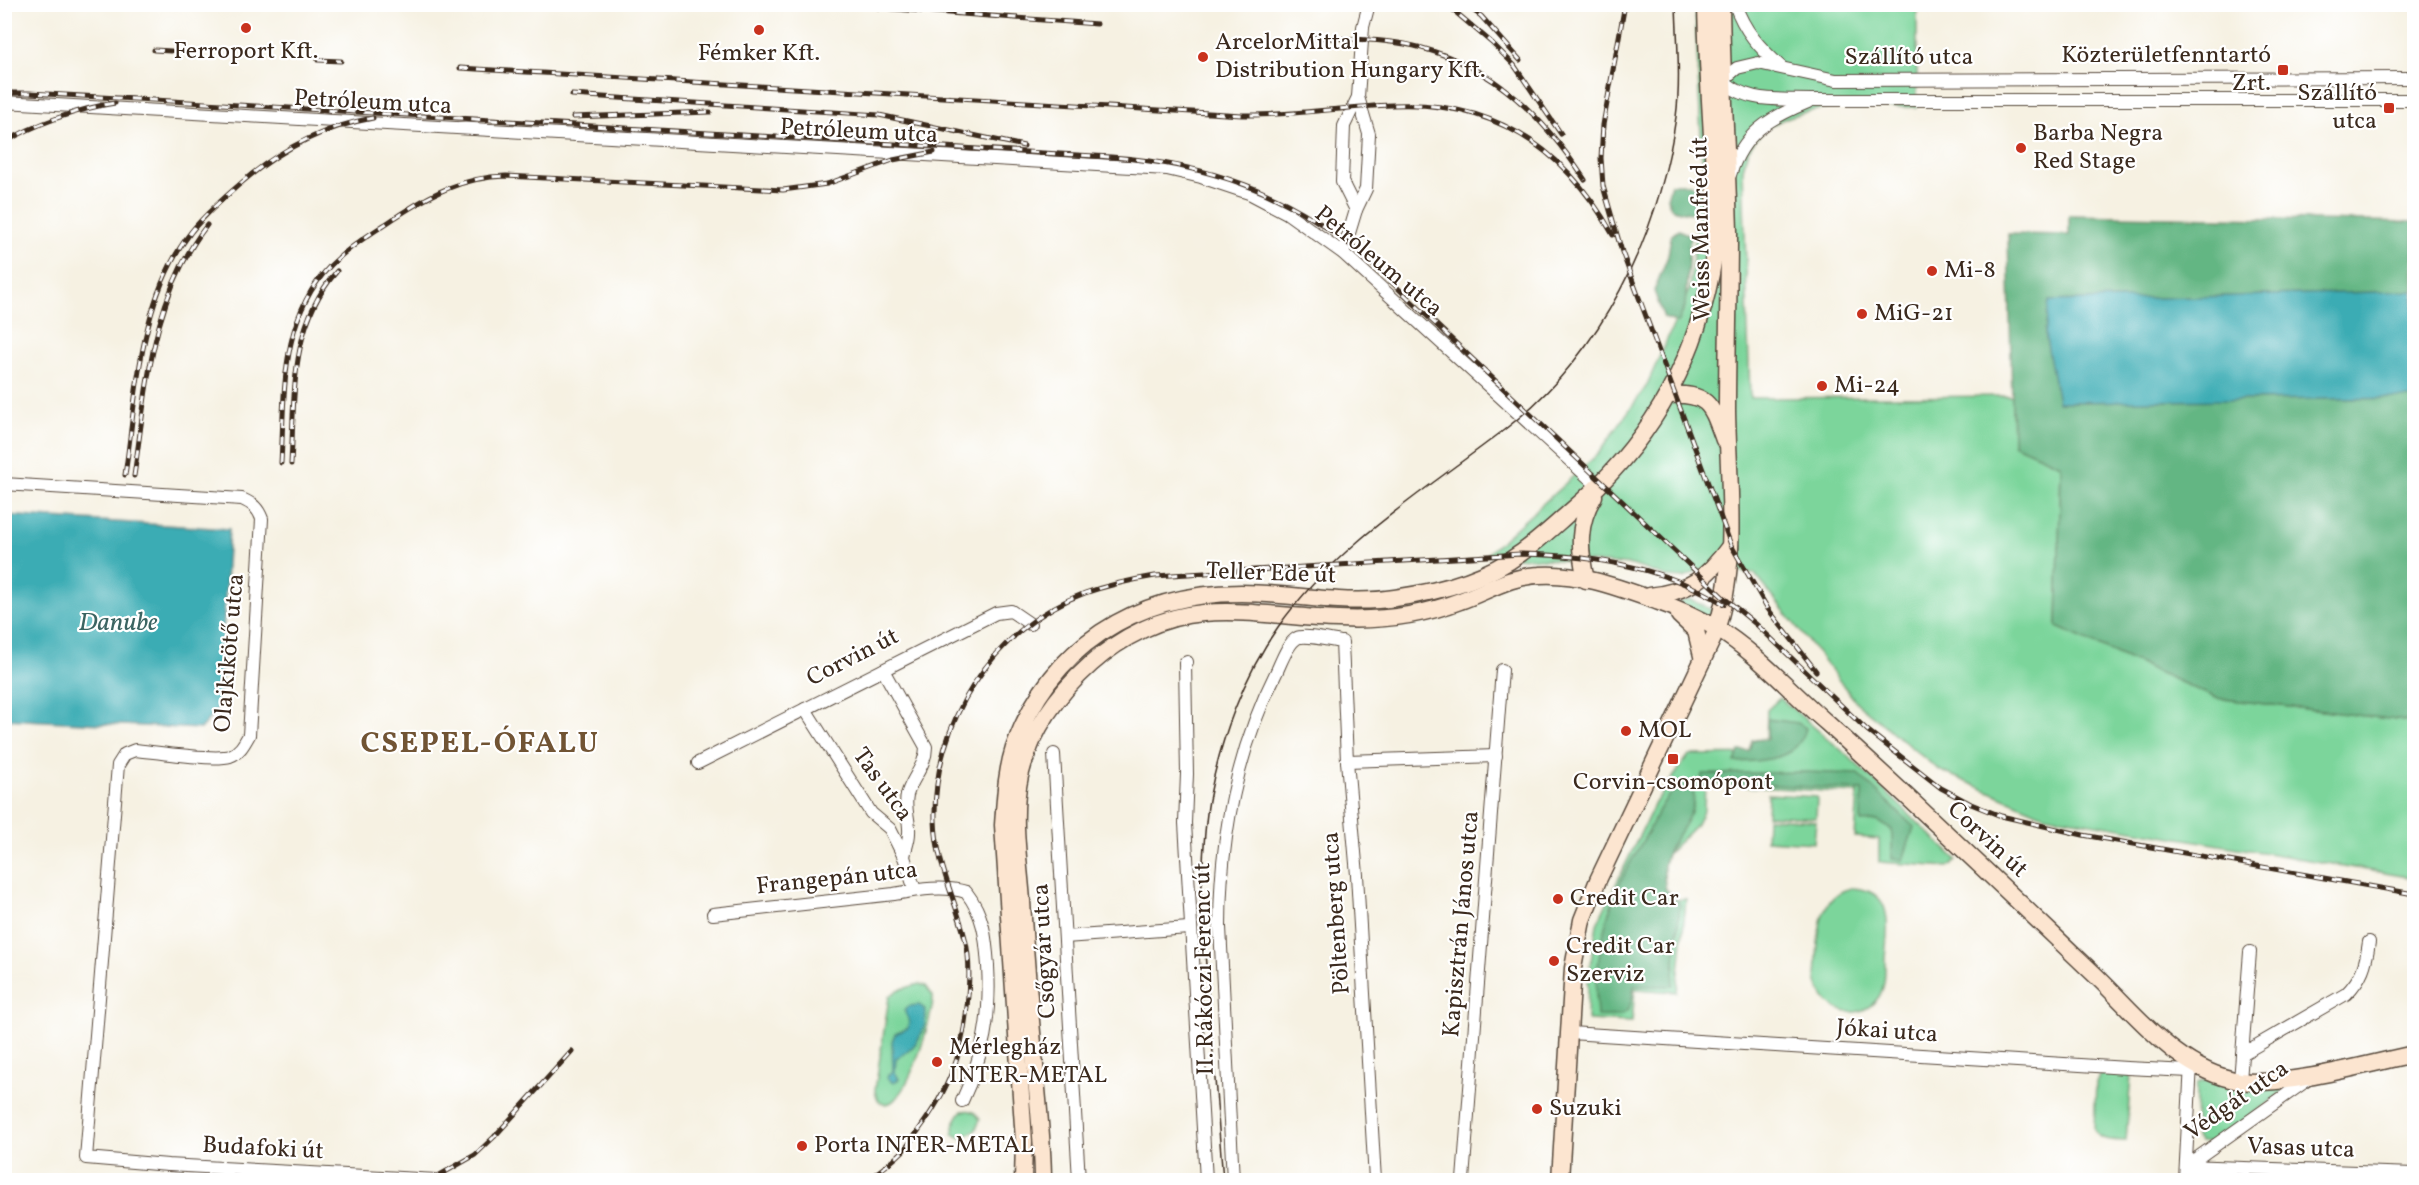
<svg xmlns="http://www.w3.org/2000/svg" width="2419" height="1185" viewBox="0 0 2419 1185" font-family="Vollkorn,serif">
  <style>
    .green { fill: #7bd59b; stroke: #5b805c; stroke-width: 1.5 }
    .forest { fill: #64b683; stroke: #507050; stroke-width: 1.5 }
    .water { fill: #3aacb4; stroke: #3a6b69; stroke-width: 1.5 }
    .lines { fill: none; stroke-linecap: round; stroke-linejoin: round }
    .street-casing { stroke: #57483b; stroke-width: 14 }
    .secondary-casing { stroke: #57483b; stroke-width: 19 }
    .street { stroke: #fff; stroke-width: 12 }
    .secondary { stroke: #fce5d0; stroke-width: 16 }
    .tram { stroke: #3b2a1e; stroke-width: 1.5 }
    .rail-casing { stroke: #3b2a1e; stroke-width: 5 }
    .rail { stroke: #fff; stroke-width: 3; stroke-dasharray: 9; stroke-linecap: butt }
    .poi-dot { fill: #c8321e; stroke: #fff; stroke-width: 2 }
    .labels { text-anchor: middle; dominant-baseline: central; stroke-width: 4.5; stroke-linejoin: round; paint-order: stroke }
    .poi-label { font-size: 24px; fill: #3b2a1e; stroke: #fff; text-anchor: start }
    .street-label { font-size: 24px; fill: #3b2a1e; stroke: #fff }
    .water-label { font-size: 26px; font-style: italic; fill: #3b6462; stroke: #fff }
    .district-label { font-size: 30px; font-weight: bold; letter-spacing: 1.5px; fill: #715434; stroke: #fff }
  </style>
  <rect width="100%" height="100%" fill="#fff"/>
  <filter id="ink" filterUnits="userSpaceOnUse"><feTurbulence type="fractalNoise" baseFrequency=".0167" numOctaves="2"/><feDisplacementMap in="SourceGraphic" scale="12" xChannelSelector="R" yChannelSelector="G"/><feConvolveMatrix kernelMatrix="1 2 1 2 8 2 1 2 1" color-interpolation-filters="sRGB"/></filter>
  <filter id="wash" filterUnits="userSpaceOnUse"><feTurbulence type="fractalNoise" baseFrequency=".008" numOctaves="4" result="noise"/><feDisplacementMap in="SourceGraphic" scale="24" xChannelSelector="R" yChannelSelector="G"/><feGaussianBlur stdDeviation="1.35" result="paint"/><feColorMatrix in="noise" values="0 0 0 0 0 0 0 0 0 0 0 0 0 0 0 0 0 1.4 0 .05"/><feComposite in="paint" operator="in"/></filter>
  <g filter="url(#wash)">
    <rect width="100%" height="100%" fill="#f6f1e2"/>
    <g class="green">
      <path d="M1695,5H1917V107C1866,108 1777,96 1748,151C1746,156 1745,163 1743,169L1750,398L2012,396L2013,444L2061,465L2057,627L2216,698L2414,722V878L2044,815L1939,770L1857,703L1754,573L1699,570L1684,578L1667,577L1632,565L1486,555L1598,454L1646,387L1689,290L1703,179Z"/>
      <polygon points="1690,599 1714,611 1711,623 1678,602"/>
      <polygon points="1780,698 1847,755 1957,860 1948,867 1879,862 1879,839 1855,837 1858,793 1705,784 1704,809 1697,824 1654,867 1657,901 1686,899 1677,992 1635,989 1632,1022 1587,1020 1588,979 1597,924 1655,803 1689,755 1766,754 1767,710"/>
      <polygon points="1768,794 1817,797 1816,818 1767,815"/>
      <polygon points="1767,818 1816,821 1814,843 1766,840"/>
      <path d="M1851,888C1895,889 1888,926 1885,958C1885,971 1886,987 1878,998C1856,1027 1819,1008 1816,976C1819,945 1813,897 1851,888Z"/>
      <path d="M919,984L926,986L933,996C934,1014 907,1106 885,1104C877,1103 876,1096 875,1090L889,997L898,990Z"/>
      <path d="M2104,1072L2131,1074L2126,1141C2114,1140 2099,1142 2094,1129L2096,1082L2099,1076Z"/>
      <polygon points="2205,1080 2234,1087 2285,1088 2286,1090 2212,1143 2199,1142 2195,1136 2196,1087 2197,1083"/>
      <path d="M962,1111C971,1109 976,1112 980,1120L975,1131L961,1138L953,1134C954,1125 955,1117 962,1111Z"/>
    </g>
    <g class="forest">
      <path d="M1671,184H1691L1699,191L1703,211C1691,215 1682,212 1671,208L1667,198Z"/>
      <polygon points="2069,215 2414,222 2414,291 2049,301 2045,333 2059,402 2414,398 2414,722 2216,698 2057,627 2061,465 2013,444 2008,234 2069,235"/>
      <polygon points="1678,230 1690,235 1685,307 1678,323 1664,318 1654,291 1668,256 1671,236"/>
      <path d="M1767,719L1798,723L1806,728C1798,761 1762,761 1735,762L1739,751H1749L1752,740L1767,739Z"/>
      <polygon points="1805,772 1858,774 1914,827 1903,860 1892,859 1892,830 1878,821 1861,822 1862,790 1701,781 1702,774"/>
      <path d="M1691,782C1704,815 1670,834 1664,864C1663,871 1665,880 1665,888L1680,904L1673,986H1634C1630,1015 1627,1017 1597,1016C1593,976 1603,921 1619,885C1627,867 1638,849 1648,832C1658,812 1667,787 1691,782Z"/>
    </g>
    <g class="water">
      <polygon points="2414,291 2414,398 2058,402 2045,333 2049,301"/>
      <polygon points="4,515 229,529 219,708 200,729 5,719"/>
      <path d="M919,1005L925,1009C929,1029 915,1051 896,1058L895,1072L899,1079L893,1083L887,1077L893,1071L892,1041L895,1034L908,1028L909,1021L904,1010L909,1006Z"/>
    </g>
  </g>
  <g filter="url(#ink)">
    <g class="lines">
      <defs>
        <g id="street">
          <path d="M1735,4C1744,31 1760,48 1781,67"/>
          <path d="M1720,77C1743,104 1779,99 1811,100H2414"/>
          <polyline points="1719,83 1737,68 1758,63 1836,80 2414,78"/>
          <polyline points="4,102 1167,169 1201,177 1249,193 1287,213 1343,253 1599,487"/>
          <path d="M1730,175C1743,133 1769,118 1808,102"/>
          <polyline points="1356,210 1342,182 1344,126 1358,97"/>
          <polyline points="1343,253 1356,210 1366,189 1369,134 1358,97 1363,27 1369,4"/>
          <path d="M4,484L242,499C253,504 258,508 262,519L249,735C244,744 240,752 230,756C214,761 155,752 135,750L125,754L118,765L86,1158L168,1165L437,1180"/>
          <polyline points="1187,662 1185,663 1187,774 1185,823 1206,1180"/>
          <path d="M883,670L926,747C926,766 912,777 907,795C904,809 910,820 909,833C909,841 905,849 904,857"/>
          <polyline points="805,709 871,813 890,829 904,857 915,890"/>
          <polyline points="1054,754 1079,1180"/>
          <polyline points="1347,761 1496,756"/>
          <polyline points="698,763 996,613 1011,611 1030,624"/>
          <path d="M713,914L894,894C917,890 943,885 966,892C984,915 986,938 988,966C991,1018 984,1054 962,1101"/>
          <polyline points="1065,937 1189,928"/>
          <polyline points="1570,1033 2127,1068 2190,1071 2202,1067"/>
          <path d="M2242,1054L2346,994C2362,978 2366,964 2369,942"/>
          <polyline points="2240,1081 2250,952"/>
          <polyline points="2186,1166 2414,1174"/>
          <polyline points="2186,1166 2310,1078"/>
          <path d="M1233,1180L1220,927C1220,838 1236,753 1276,673C1281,663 1287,644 1297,638C1305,634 1333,641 1342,642L1347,761L1357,875L1375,1180"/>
          <polyline points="1463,1180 1502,670"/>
          <polyline points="2185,1180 2191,1063"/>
        </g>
        <g id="secondary">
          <path d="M1668,395C1709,393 1711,404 1724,440"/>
          <path d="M1586,580C1579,549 1577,524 1594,496"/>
          <path d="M1649,596C1689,592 1707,578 1730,546"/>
          <polyline points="1679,615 1696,631 1703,660"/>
          <path d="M1023,1180L1024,1141L1003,825C1005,799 1006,773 1014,748C1049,647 1135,593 1241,593C1292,593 1344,606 1395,598C1437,592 1486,579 1521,553C1538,541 1554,526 1570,512C1645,448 1692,371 1711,274C1719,234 1715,192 1713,152C1710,103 1707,54 1706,4"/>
          <path d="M1043,1180C1043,1143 1038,1104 1035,1066C1030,1011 1025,956 1022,901C1019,860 1011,816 1020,776C1031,731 1056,695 1091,664C1121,637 1162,616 1203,613C1247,609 1293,618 1338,619C1379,621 1421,616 1460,601C1486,592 1510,576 1539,575C1579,572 1622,589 1659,602C1679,609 1699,618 1716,628C1757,653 1791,692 1827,723C1917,804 2004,888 2092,972C2136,1013 2177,1071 2240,1081C2287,1087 2366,1064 2414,1054"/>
          <path d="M1560,1180L1573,968L1582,920L1598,880L1714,636C1740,564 1728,485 1727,410C1727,351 1729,291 1729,232C1727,156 1722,81 1721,4"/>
        </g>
      </defs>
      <use href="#street" class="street-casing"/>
      <use href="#secondary" class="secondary-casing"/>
      <use href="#street" class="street"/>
      <use href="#secondary" class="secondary"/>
      <path class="tram" d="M1223,1180L1201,902C1203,868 1203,834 1209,800C1220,740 1243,677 1278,627C1336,545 1426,490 1504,430C1601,356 1659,236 1676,117C1681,80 1677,42 1676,4"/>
      <defs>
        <g id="rail">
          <polyline points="829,4 1097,24"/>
          <polyline points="1446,4 1492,43 1514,65 1561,134"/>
          <polyline points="1464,4 1481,16 1520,60"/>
          <polyline points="1625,4 1603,125 1601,158 1603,186 1622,252 1731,545 1768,609 1816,671"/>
          <path d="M1313,37C1348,40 1388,38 1422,48C1496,68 1544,118 1585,180"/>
          <polyline points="154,50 171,51"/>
          <polyline points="318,60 341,61"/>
          <path d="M460,68L1242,115C1292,116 1342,107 1392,105C1493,100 1565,148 1613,235"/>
          <path d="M4,93H29L172,101L1111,157C1209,164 1288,192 1364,256L1724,598L1757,625L1867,730L1941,788L1971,804L2001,816L2083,835L2414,894"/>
          <polyline points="572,95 879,115 1024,146"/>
          <polyline points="573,117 710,112"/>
          <path d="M4,143C34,124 81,108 115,103"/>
          <path d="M281,463C285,394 279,319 331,265C349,247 372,233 393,219C429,195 462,177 506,176L783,190L827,184L893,160L934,152"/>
          <path d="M291,464C295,395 289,326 337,271"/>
          <path d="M125,475C137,394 139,299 191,232C205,214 223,199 240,184C279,150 322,127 373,118"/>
          <path d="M134,476C147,389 151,297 207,225"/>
          <polyline points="431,1180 475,1155 494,1137 572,1051"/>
          <path d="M867,1180C878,1172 891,1163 902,1152C908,1146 913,1138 918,1131C932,1112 944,1093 952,1072C966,1039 974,973 965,938C955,898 936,863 935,820C933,724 992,627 1085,593C1108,585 1131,580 1155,576L1521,554C1591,555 1664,567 1724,604"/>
        </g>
      </defs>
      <use href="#rail" class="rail-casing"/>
      <use href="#rail" class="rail"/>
    </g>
  </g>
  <g class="poi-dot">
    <circle cx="246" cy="28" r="6"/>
    <circle cx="759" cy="30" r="6"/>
    <circle cx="1203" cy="57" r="6"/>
    <rect x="2277" y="64" width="12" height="12" rx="3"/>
    <rect x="2383" y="102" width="12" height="12" rx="3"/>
    <circle cx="2021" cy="148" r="6"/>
    <circle cx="1932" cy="271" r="6"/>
    <circle cx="1862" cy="314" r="6"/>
    <circle cx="1822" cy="386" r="6"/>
    <circle cx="1626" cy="731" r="6"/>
    <rect x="1667" y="753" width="12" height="12" rx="3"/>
    <circle cx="1558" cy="899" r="6"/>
    <circle cx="1554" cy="961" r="6"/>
    <circle cx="937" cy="1062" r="6"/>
    <circle cx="1537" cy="1109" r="6"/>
    <circle cx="802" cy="1146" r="6"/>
  </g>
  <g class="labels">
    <g class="poi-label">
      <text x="1215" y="43">ArcelorMittal<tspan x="1215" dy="28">Distribution Hungary Kft.</tspan></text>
      <text x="246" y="52" text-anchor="middle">Ferroport Kft.</text>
      <text x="759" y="54" text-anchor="middle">Fémker Kft.</text>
      <text x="2271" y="56" text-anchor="end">Közterületfenntartó<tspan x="2271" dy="28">Zrt.</tspan></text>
      <text x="2377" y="94" text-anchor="end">Szállító<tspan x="2377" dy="28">utca</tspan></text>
      <text x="2033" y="134">Barba Negra<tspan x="2033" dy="28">Red Stage</tspan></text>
      <text x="1944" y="271">Mi-8</text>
      <text x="1874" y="314">MiG-21</text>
      <text x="1834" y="386">Mi-24</text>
      <text x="1638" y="731">MOL</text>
      <text x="1673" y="783" text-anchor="middle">Corvin-csomópont</text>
      <text x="1570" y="899">Credit Car</text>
      <text x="1566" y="947">Credit Car<tspan x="1566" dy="28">Szerviz</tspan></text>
      <text x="949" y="1048">Mérlegház<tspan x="949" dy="28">INTER-METAL</tspan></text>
      <text x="1549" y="1109">Suzuki</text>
      <text x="814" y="1146">Porta INTER-METAL</text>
    </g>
    <g class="street-label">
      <text x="1909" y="58">Szállító utca</text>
      <text transform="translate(373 103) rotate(3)">Petróleum utca</text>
      <text transform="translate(859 132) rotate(3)">Petróleum utca</text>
      <text transform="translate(1702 229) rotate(-91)">Weiss Manfréd út</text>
      <text transform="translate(1378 262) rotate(40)">Petróleum utca</text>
      <text transform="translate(1271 574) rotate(2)">Teller Ede út</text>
      <text transform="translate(230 653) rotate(-85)">Olajkikötő utca</text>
      <text transform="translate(853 658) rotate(-27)">Corvin út</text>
      <text transform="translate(882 785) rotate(54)">Tas utca</text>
      <text transform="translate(1987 840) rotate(43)">Corvin út</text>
      <text transform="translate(837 879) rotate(-6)">Frangepán utca</text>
      <text transform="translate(1337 913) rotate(-94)">Pöltenberg utca</text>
      <text transform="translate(1462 924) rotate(-85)">Kapisztrán János utca</text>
      <text transform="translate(1045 951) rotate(-93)">Csőgyár utca</text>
      <text transform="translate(1205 969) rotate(-91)">II. Rákóczi Ferenc út</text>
      <text transform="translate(1887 1032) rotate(4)">Jókai utca</text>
      <text transform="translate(2237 1101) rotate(-35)">Védgát utca</text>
      <text transform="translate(263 1149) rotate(3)">Budafoki út</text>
      <text transform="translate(2301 1149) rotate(2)">Vasas utca</text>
    </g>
    <g class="water-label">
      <text x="118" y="623">Danube</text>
    </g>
    <g class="district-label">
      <text x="480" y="744">CSEPEL-ÓFALU</text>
    </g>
  </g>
  <rect width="2419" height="1185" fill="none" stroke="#fff" stroke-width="24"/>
</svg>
